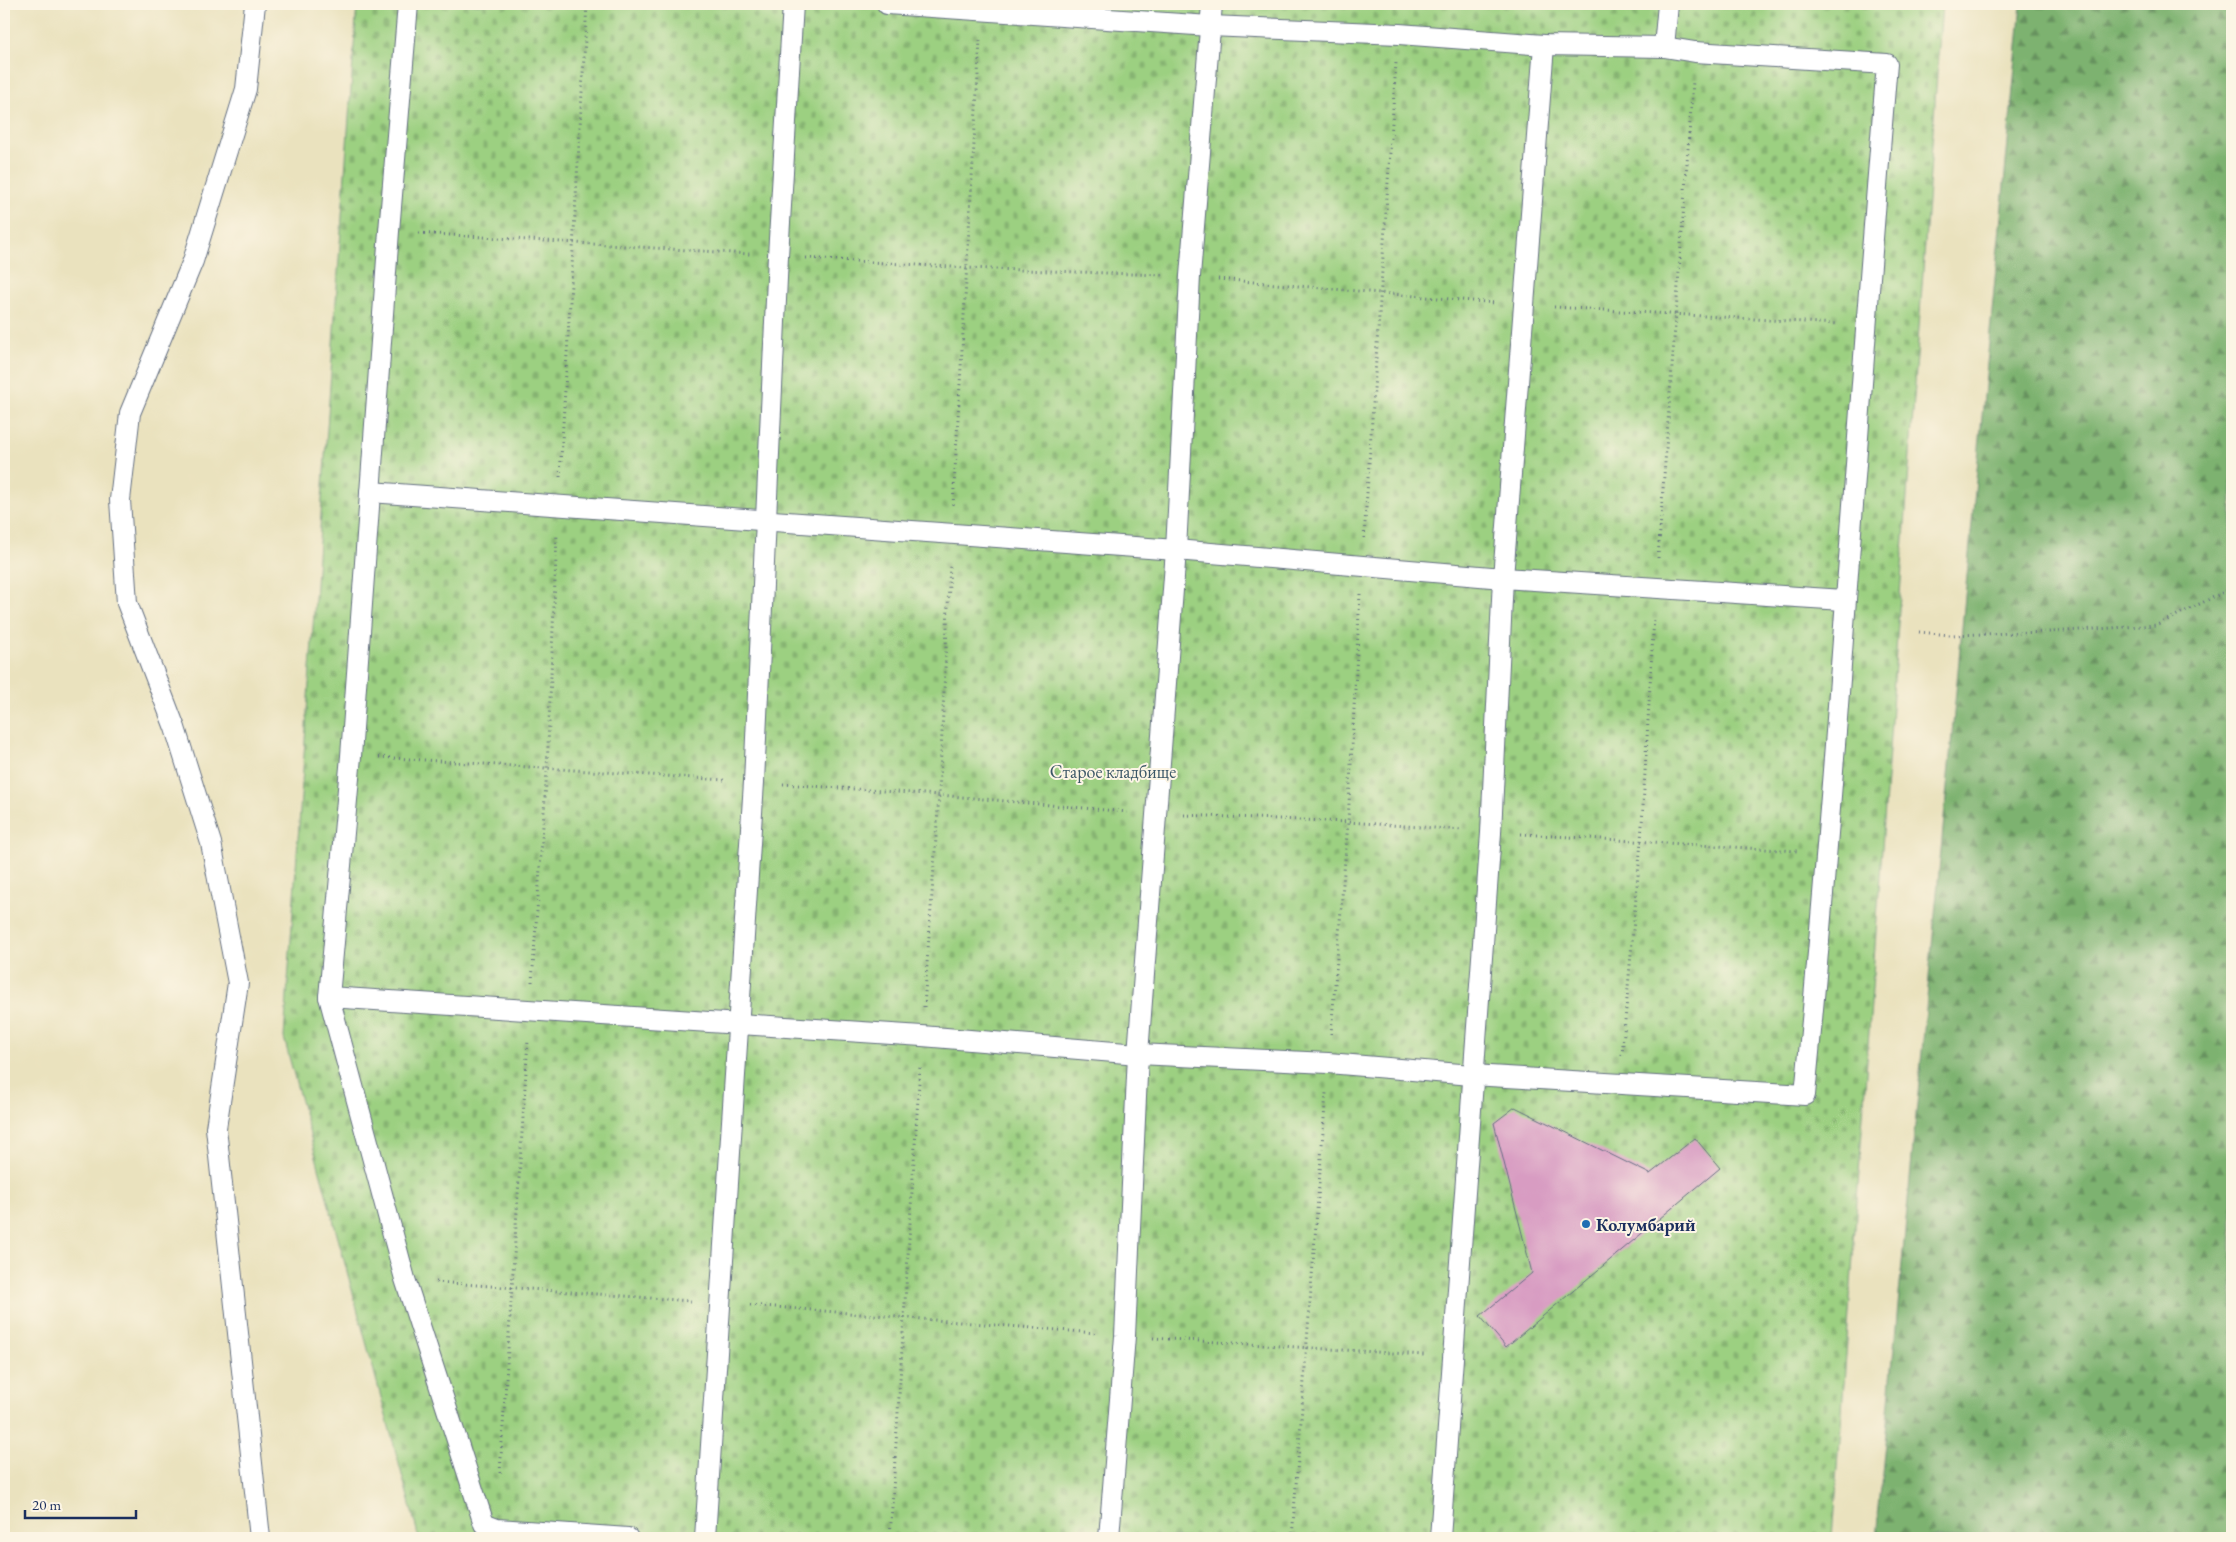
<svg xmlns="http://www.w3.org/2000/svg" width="2236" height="1542" viewBox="0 0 2236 1542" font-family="'EB Garamond',serif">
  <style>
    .forest { fill: url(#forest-firs); stroke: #4c7066 }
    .cemetery { fill: url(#cemetery-stones); stroke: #5c8070 }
    .building { fill: #d89cc2 }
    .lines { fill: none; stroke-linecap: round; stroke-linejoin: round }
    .lane-casing { stroke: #636e80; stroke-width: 22 }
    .path { stroke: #636e80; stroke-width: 3; stroke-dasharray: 1 4; stroke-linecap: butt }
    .lane { stroke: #fff; stroke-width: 20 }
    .poi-dot { fill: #1f6fb2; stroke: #fcf5e5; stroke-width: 2 }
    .labels { text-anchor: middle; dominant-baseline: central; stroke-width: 4; stroke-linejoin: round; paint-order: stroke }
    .park-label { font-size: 18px; fill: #3b5767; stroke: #fcf5e5 }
    .poi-label { font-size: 18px; font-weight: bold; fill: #1b2f5e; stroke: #fcf5e5; text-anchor: start }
  </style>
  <defs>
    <pattern id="forest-firs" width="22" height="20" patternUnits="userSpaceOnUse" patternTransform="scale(1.25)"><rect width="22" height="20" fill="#7db26f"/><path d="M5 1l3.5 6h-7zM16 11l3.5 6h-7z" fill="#66915e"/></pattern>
    <pattern id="cemetery-stones" width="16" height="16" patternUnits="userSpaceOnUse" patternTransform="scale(1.25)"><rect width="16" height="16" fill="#9cd081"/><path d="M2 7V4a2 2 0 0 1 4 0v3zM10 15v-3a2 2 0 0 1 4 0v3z" fill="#86b372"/></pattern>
  </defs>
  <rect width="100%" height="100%" fill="#fcf5e5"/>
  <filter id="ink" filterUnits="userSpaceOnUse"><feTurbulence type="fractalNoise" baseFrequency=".02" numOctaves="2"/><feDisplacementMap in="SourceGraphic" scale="10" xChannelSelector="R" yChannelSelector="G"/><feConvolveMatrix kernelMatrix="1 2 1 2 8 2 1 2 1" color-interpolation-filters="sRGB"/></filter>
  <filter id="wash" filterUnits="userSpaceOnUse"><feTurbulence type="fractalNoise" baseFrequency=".0096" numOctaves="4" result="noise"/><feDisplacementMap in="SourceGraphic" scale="20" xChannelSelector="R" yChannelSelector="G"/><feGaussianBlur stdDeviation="1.12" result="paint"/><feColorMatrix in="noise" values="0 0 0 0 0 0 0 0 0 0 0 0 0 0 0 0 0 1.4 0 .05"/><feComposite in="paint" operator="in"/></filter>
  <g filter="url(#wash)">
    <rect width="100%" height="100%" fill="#eae2be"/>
    <polygon class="forest" points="2021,4 2232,4 2232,1538 1876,1538"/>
    <polygon class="cemetery" points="357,4 1942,4 1833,1538 419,1538 284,1038"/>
    <g id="blocks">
      <polygon class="building" points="1515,1107 1650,1174 1695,1138 1720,1168 1506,1347 1480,1316 1532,1273 1494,1123"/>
    </g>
  </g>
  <g filter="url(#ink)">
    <use href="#blocks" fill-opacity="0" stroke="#636e80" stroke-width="1"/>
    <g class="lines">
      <defs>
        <g id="lane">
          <polyline points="255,4 246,89 193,261 130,413 120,500 127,603 175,728 211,843 238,983 216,1128 260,1538"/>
          <polyline points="408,4 389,231 351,756 329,997 405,1279 484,1524 497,1529 628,1538"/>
          <polyline points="1664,47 1668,4"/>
          <polyline points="370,492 1176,550 1503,578 1844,600"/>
          <path d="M329,997L922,1036L1138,1054L1328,1063L1472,1075L1805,1095C1838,752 1858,407 1887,64L1695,52L1664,47L1544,45L1399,34L1210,26L887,4"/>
          <polyline points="705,1538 754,782 778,256 793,4"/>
          <polyline points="1109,1538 1125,1336 1138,1054 1176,550 1190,276 1212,4"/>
          <polyline points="1440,1538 1491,833 1503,578 1544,45"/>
        </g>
      </defs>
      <use href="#lane" class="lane-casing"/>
      <g class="path">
        <polyline points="419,233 750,254"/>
        <polyline points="806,258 966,268 1162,275"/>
        <polyline points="1218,279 1496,303"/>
        <polyline points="1554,307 1837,324"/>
        <polyline points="560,477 587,4"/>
        <polyline points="953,505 980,40"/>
        <polyline points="1364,538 1396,63"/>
        <polyline points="1658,558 1693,81"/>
        <polyline points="1919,632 1950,635 2049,632 2157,625 2232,588"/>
        <polyline points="379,757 724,780"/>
        <polyline points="783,784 939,795 1128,812"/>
        <polyline points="1184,815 1348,822 1463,830"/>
        <polyline points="1521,834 1797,851"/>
        <polyline points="532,982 547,769 557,534"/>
        <polyline points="924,1007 939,795 950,564"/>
        <polyline points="1331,1034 1348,822 1360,594"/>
        <polyline points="1622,1055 1641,841 1654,617"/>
        <polyline points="436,1282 691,1301"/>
        <polyline points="750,1305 1095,1333"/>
        <polyline points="1153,1338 1424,1355"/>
        <polyline points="500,1473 528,1040"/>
        <polyline points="890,1538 920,1066"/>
        <polyline points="1292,1538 1326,1093"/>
      </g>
      <use href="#lane" class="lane"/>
    </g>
  </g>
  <circle class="poi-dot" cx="1586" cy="1224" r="5"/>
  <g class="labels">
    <g class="park-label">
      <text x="1113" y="771">Старое кладбище</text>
    </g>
    <g class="poi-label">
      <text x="1596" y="1224">Колумбарий</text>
    </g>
  </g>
  <rect width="2236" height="1542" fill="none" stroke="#fcf5e5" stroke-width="20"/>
  <path d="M25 1510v8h111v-8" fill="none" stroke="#1b2f5e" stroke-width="2.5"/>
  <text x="32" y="1510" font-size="15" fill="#1b2f5e" stroke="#fcf5e5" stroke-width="4" paint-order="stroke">20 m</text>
</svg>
